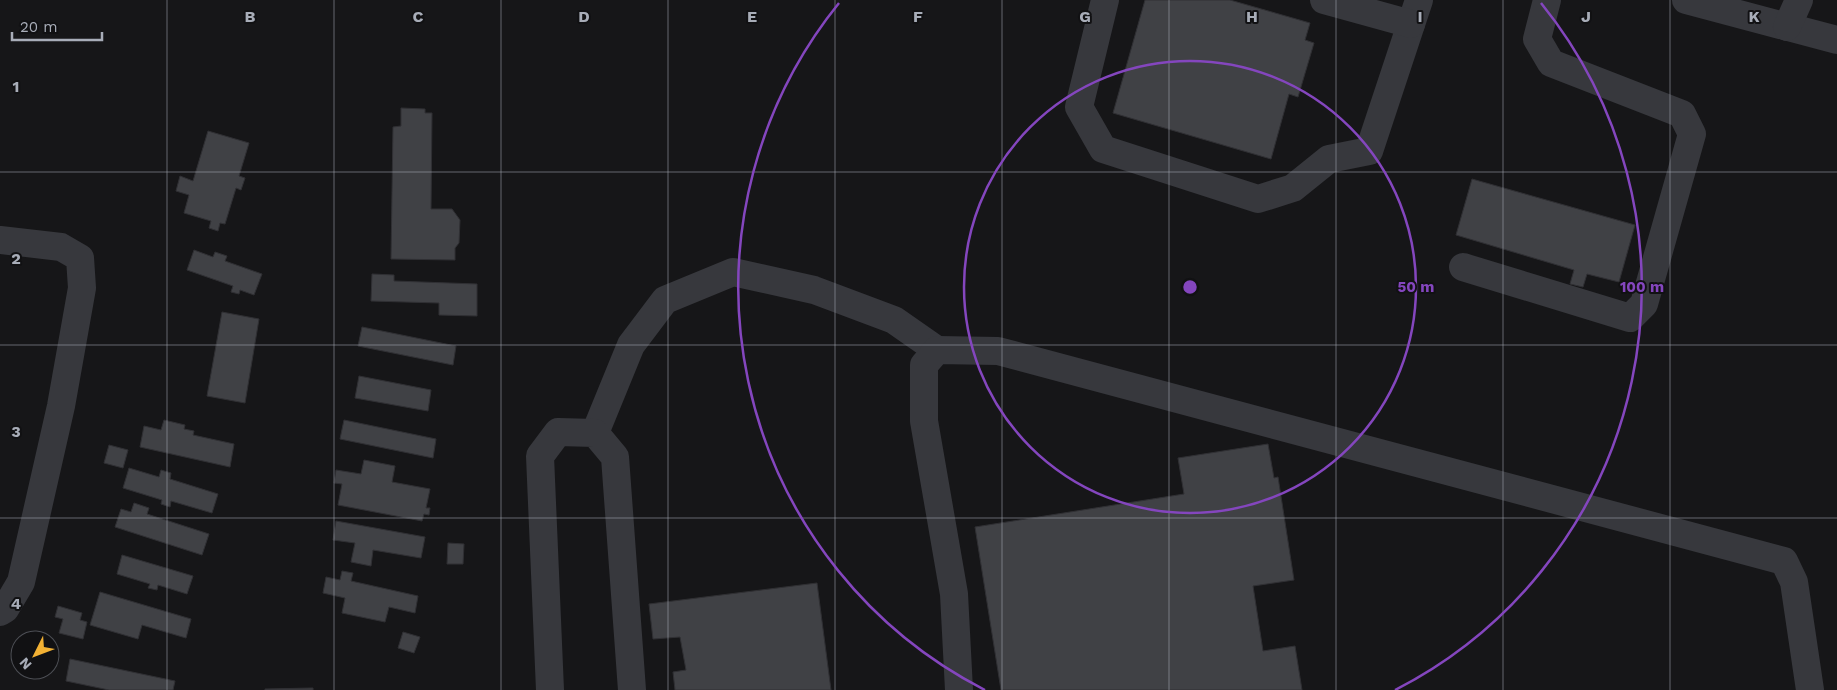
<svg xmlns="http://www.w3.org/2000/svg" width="1837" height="690" viewBox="0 0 1837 690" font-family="'Work Sans',sans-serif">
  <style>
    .building { fill: #404145; stroke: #303034 }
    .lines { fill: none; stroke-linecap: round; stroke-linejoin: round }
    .minor { stroke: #37383d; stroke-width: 28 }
    .grid { fill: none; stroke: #a8adb8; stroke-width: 1; stroke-opacity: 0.55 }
    .ring { fill: none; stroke: #8446be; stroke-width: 2.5 }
    .grid-label { font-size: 16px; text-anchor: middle; font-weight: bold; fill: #a8adb8; stroke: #111113; stroke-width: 4; stroke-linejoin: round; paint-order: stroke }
    .centre { fill: #8446be; stroke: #111113; stroke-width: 2.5 }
    .ring-label { font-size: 15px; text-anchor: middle; font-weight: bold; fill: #8446be; stroke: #111113; stroke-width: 4; stroke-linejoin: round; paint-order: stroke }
  </style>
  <rect width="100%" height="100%" fill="#161618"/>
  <g class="building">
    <polygon points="1145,0 1230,0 1310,23 1305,40 1314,43 1298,97 1289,94 1271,159 1113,113"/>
    <polygon points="401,108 425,109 425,113 432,113 431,209 452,209 460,220 459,243 455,248 455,260 391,259 393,127 401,126"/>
    <polygon points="208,131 249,143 239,176 245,178 241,190 236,188 225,224 220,223 218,231 209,228 211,221 184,213 189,195 176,191 180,176 193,181"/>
    <polygon points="1472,179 1635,225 1619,282 1587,274 1583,287 1570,284 1574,270 1456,235"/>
    <polygon points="194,250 213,257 215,252 227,256 225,261 262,274 254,295 240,290 239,294 231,292 233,286 187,270"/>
    <polygon points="372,274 394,275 394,281 477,284 477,316 439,315 439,303 371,301"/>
    <polygon points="222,312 259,319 245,403 207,396"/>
    <polygon points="362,327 456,346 453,365 358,346"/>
    <polygon points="359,376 431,390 428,411 355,398"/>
    <polygon points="164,420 185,425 184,429 194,431 193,435 234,444 230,467 140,447 144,426 161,430"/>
    <polygon points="344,420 436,439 433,458 340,439"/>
    <polygon points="1268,444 1274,478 1278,477 1294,580 1253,586 1263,651 1295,646 1302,690 1001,690 975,527 1184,494 1178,458"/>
    <polygon points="109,445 128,450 123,468 104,463"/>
    <polygon points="364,460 395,466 392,482 430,489 426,508 430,508 429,515 424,514 422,521 338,505 342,484 334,483 336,470 361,474"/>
    <polygon points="129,468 159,477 161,470 171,473 170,479 218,494 212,513 171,501 170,507 161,504 162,500 123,488"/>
    <polygon points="134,503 149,508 147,514 209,534 202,555 115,527 121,509 131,512"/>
    <polygon points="336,521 425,537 421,558 373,550 371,566 351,562 355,543 333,540"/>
    <polygon points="448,543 464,544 463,564 447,564"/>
    <polygon points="122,555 193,576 187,594 158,585 157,590 148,588 150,584 117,574"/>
    <polygon points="342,571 353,573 351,581 418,596 415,613 389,607 385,622 342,613 345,598 323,593 326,577 340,580"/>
    <polygon points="817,583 831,690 675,690 673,672 686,670 680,637 653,639 649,604"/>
    <polygon points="100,592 191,619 186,638 142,625 138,639 90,625"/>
    <polygon points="58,606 82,613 80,620 87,622 83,639 59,633 63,619 55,617"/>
    <polygon points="403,632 420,637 414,653 398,648"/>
    <polygon points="70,659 175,681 173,690 109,690 66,681"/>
    <polygon points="313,688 313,690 265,690 265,689"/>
  </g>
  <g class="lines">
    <g class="minor">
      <polyline points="1105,0 1079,107 1103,149 1258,199 1293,188 1329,159 1369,151 1419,0"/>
      <polyline points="1324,0 1411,24"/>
      <polyline points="1686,0 1837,40"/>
      <polyline points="1787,27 1799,0"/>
      <polyline points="0,240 61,247 80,258 82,288 61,406 21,582 5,609 0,612"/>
      <polyline points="1463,267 1630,318 1644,304 1692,134 1682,114 1551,63 1537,39 1547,0"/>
      <polyline points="595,433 631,345 665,300 733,272 814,290 894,320 937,350"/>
      <polyline points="550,690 540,456 558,432 595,433 615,457 632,690"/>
      <polyline points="959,690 954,594 924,421 924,365 937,350 998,351 1784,561 1794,582 1810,690"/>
    </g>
  </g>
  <path class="grid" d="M167,0V690M334,0V690M501,0V690M668,0V690M835,0V690M1002,0V690M1169,0V690M1336,0V690M1503,0V690M1670,0V690M0,172H1837M0,345H1837M0,518H1837"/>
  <g class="ring">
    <circle cx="1190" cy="287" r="226"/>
    <path d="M985 690A452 452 0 0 1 839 3M1541 3A452 452 0 0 1 1395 690"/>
  </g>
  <g class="grid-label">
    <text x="250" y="22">B</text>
    <text x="418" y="22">C</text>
    <text x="584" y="22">D</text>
    <text x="752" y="22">E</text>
    <text x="918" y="22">F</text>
    <text x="1085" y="22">G</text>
    <text x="1252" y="22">H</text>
    <text x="1420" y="22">I</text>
    <text x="1586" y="22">J</text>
    <text x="1754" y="22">K</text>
    <text x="16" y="92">1</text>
    <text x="16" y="264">2</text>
    <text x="16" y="437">3</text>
    <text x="16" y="609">4</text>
  </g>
  <circle cx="1190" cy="287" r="8" class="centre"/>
  <g class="ring-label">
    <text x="1416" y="292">50 m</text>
    <text x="1642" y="292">100 m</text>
  </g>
  <g transform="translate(35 655) rotate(228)"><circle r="24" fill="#111113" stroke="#4d4f55"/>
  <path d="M0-4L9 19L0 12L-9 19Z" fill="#f2b134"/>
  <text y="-8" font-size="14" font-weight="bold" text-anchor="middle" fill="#a8adb8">N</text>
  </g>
  <path d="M12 32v8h90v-8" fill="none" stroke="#a8adb8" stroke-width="2.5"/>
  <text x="20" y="32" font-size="15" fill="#a8adb8" stroke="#111113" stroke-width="4" paint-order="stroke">20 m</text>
</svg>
